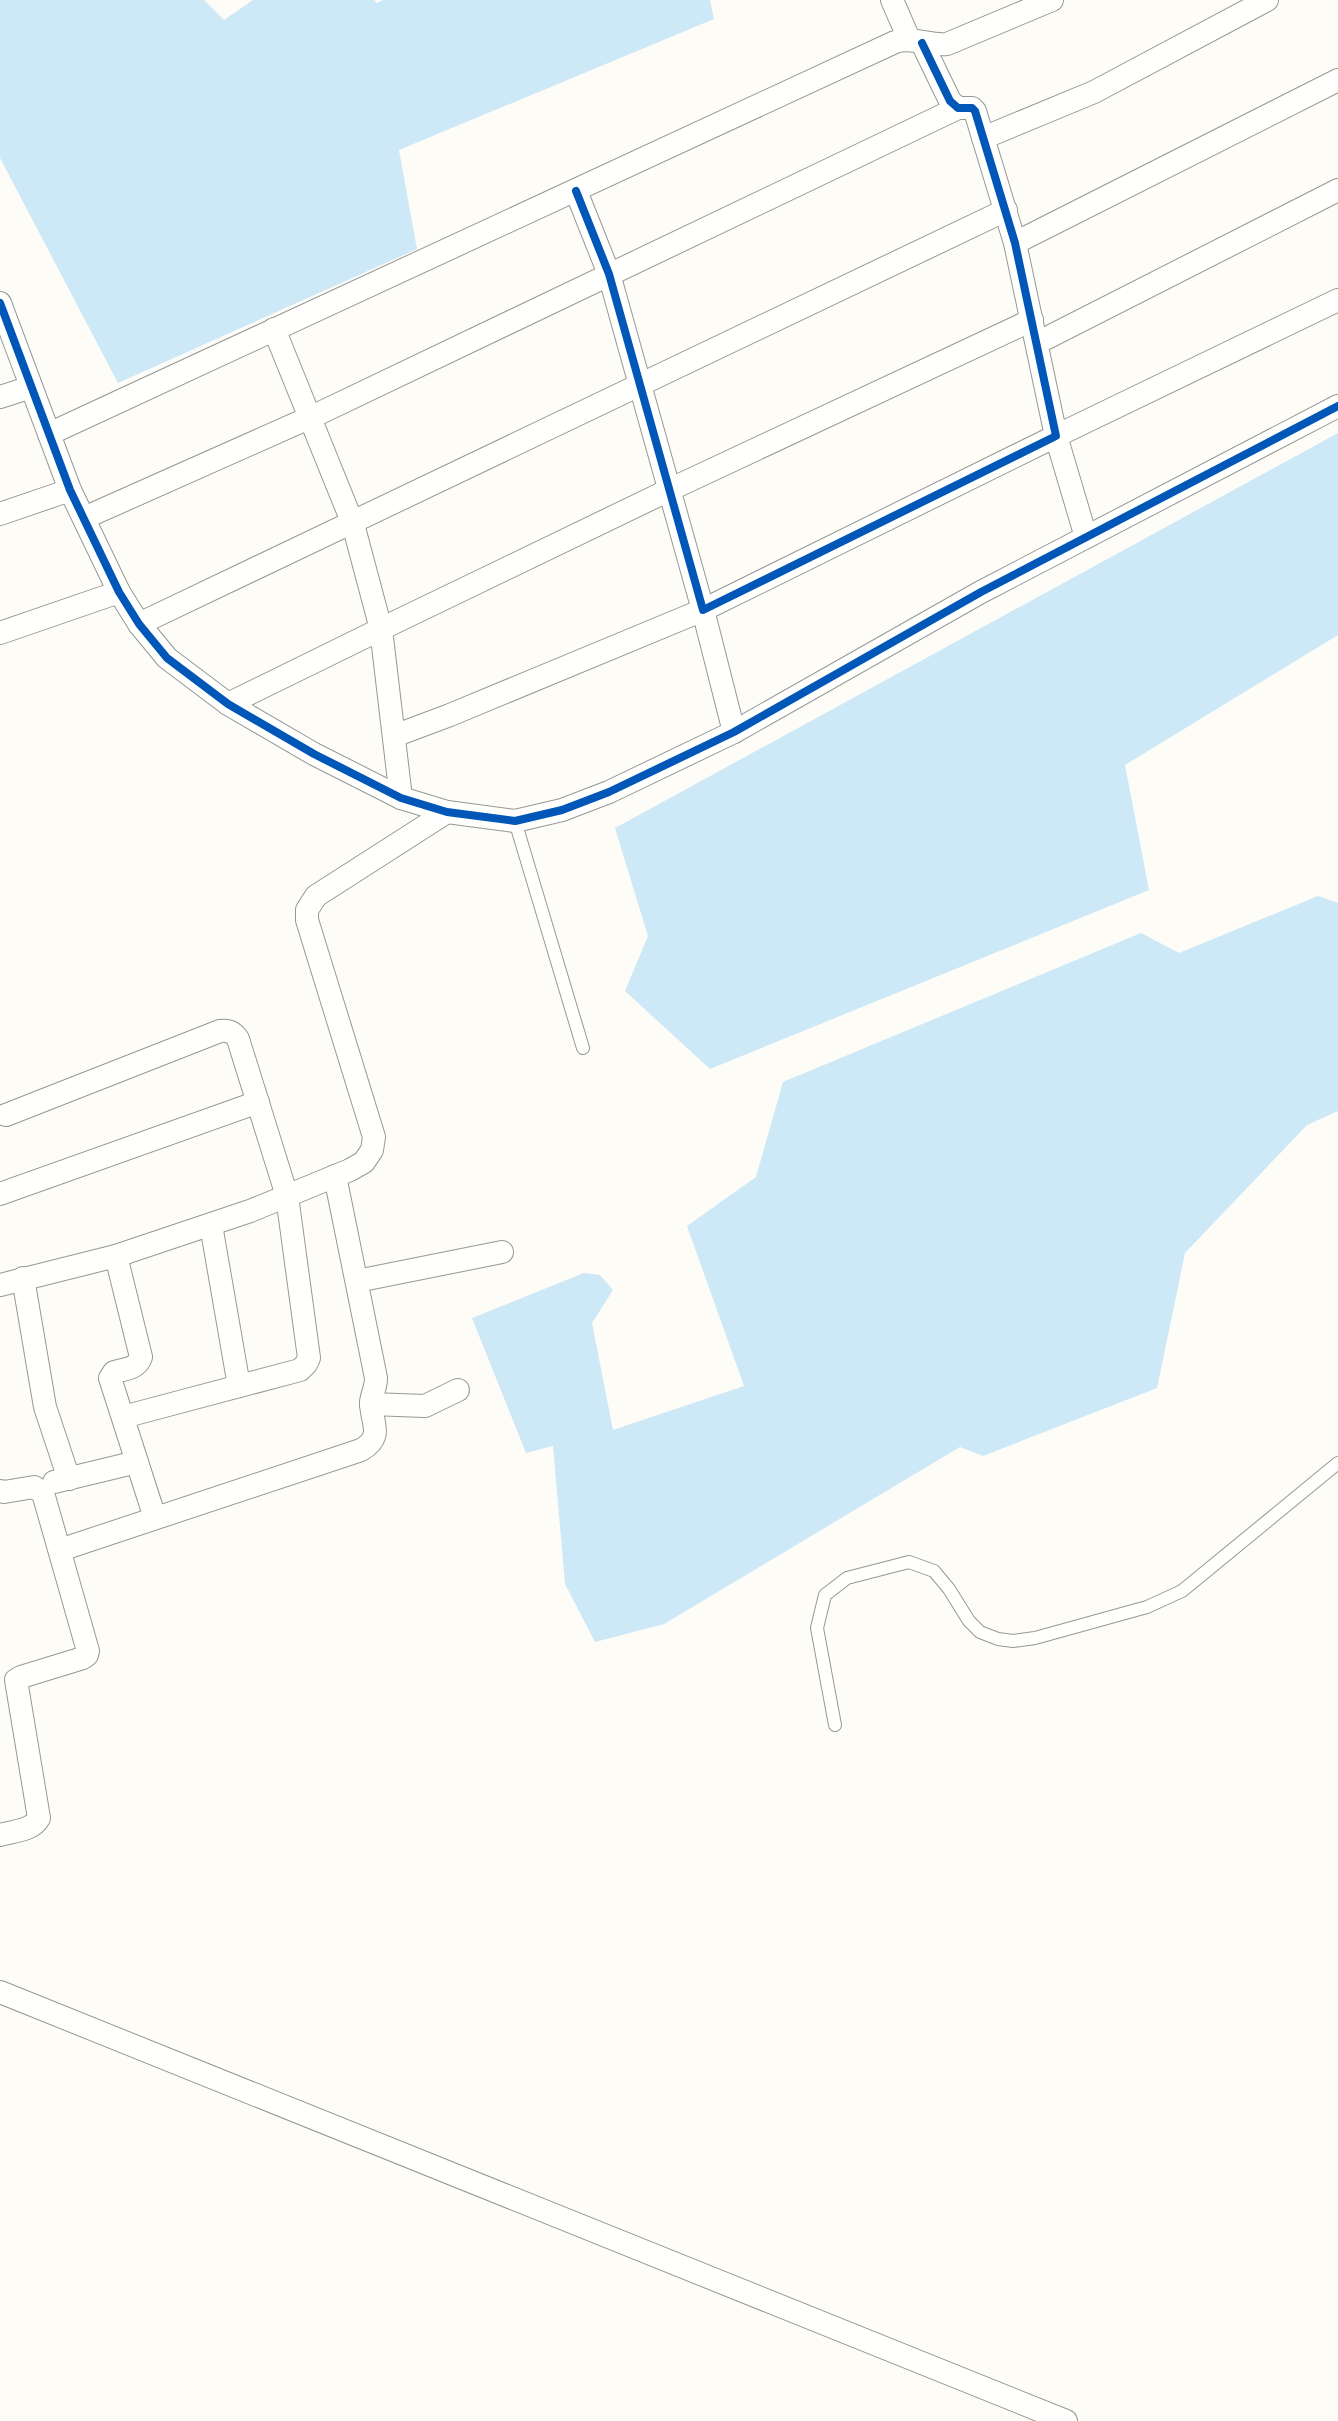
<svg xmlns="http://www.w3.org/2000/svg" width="1338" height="2421" viewBox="0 0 1338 2421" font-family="'Roboto Serif',serif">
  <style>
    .water { fill: #cde8f7 }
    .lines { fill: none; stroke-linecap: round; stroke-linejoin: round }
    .lane-casing { stroke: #979795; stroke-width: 14 }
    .street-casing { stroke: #979795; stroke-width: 24 }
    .lane { stroke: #fffffe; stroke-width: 12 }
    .street { stroke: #fffffe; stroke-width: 22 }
    .cycleway-casing { stroke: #fff; stroke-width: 11 }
    .cycleway { stroke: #0057b8; stroke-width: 8 }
  </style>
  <rect width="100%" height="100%" fill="#fdfcf7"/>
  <g class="water">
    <polygon points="0,0 204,0 224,20 253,0 374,0 377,3 383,0 710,0 714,19 399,150 417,249 118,383 0,158"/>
    <polygon points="1338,433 1338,635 1125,765 1149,890 710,1069 625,991 648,936 615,828"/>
    <polygon points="1318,896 1338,903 1338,1111 1307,1125 1185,1253 1157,1388 983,1456 960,1447 664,1624 595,1642 565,1584 553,1446 526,1453 472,1318 584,1273 600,1275 613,1290 592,1323 613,1430 744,1386 687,1226 756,1177 783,1082 1141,933 1179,953"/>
  </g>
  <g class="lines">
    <defs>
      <g id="lane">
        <polyline points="515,821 583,1048"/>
        <polyline points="835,1725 817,1628 825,1595 847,1578 909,1562 934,1571 949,1589 969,1621 980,1632 998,1639 1013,1641 1035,1638 1147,1607 1182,1591 1338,1463"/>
      </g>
      <g id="street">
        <polyline points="892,0 909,39"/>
        <polyline points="983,138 1094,92 1267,0"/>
        <polyline points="576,191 609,274 703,610 1056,436 1015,243 975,111 972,108 958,108 950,101 922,43"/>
        <polyline points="1015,243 1338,80"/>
        <polyline points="0,303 70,490 119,592 139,624 167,658 228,704 314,754 401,798 447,812 515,821 562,810 609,792 734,732 981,592 1338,406"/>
        <polyline points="274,329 353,524 381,629 669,490 1032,320"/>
        <polyline points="1037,343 1338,190"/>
        <polyline points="0,397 31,387"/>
        <path d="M49,434L895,42C912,36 929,46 947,44L1052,0"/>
        <polyline points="0,514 70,490"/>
        <polyline points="84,518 320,413 958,108"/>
        <polyline points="1086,537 1056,436 1338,300"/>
        <polyline points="139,624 1006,210"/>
        <polyline points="0,633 119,592"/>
        <polyline points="228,704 381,629 401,798"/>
        <polyline points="394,736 450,715 703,610 734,732"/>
        <path d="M6,1115L220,1031C229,1030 233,1032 238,1039L287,1196L309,1358L306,1364L300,1370L123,1417"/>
        <polyline points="0,1194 258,1102"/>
        <polyline points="211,1225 239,1386"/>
        <path d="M116,1256L141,1357C137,1369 125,1369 114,1372L110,1378L155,1518"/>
        <polyline points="23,1278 45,1407 69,1479"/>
        <polyline points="357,1281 502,1252"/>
        <polyline points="0,1285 116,1256 250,1211 350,1170 364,1162 372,1150 374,1137 307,920 307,910 316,896 447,812"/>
        <polyline points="371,1404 425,1406 458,1390"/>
        <polyline points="54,1482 137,1462"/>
        <path d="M0,1491L4,1492L34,1487L43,1493L88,1651L87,1655L83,1658L21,1677L16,1680L39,1818C32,1831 13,1831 0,1835"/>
        <path d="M60,1550L361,1450C385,1436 371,1423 371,1402C372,1394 376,1387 376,1378L335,1176"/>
        <polyline points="0,1992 1066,2421"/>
      </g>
    </defs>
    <use href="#lane" class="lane-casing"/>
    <use href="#street" class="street-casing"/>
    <use href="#lane" class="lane"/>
    <use href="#street" class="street"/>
    <defs>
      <g id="cycleway">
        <polyline points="576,191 609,274 703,610 1056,436 1015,243 975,111 972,108 958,108 950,101 922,43"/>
        <polyline points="0,303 70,490 119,592 139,624 167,658 228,704 314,754 401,798 447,812 515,821 562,810 609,792 734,732 981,592 1338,406"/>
      </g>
    </defs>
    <use href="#cycleway" class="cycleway-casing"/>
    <use href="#cycleway" class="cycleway"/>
  </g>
</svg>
